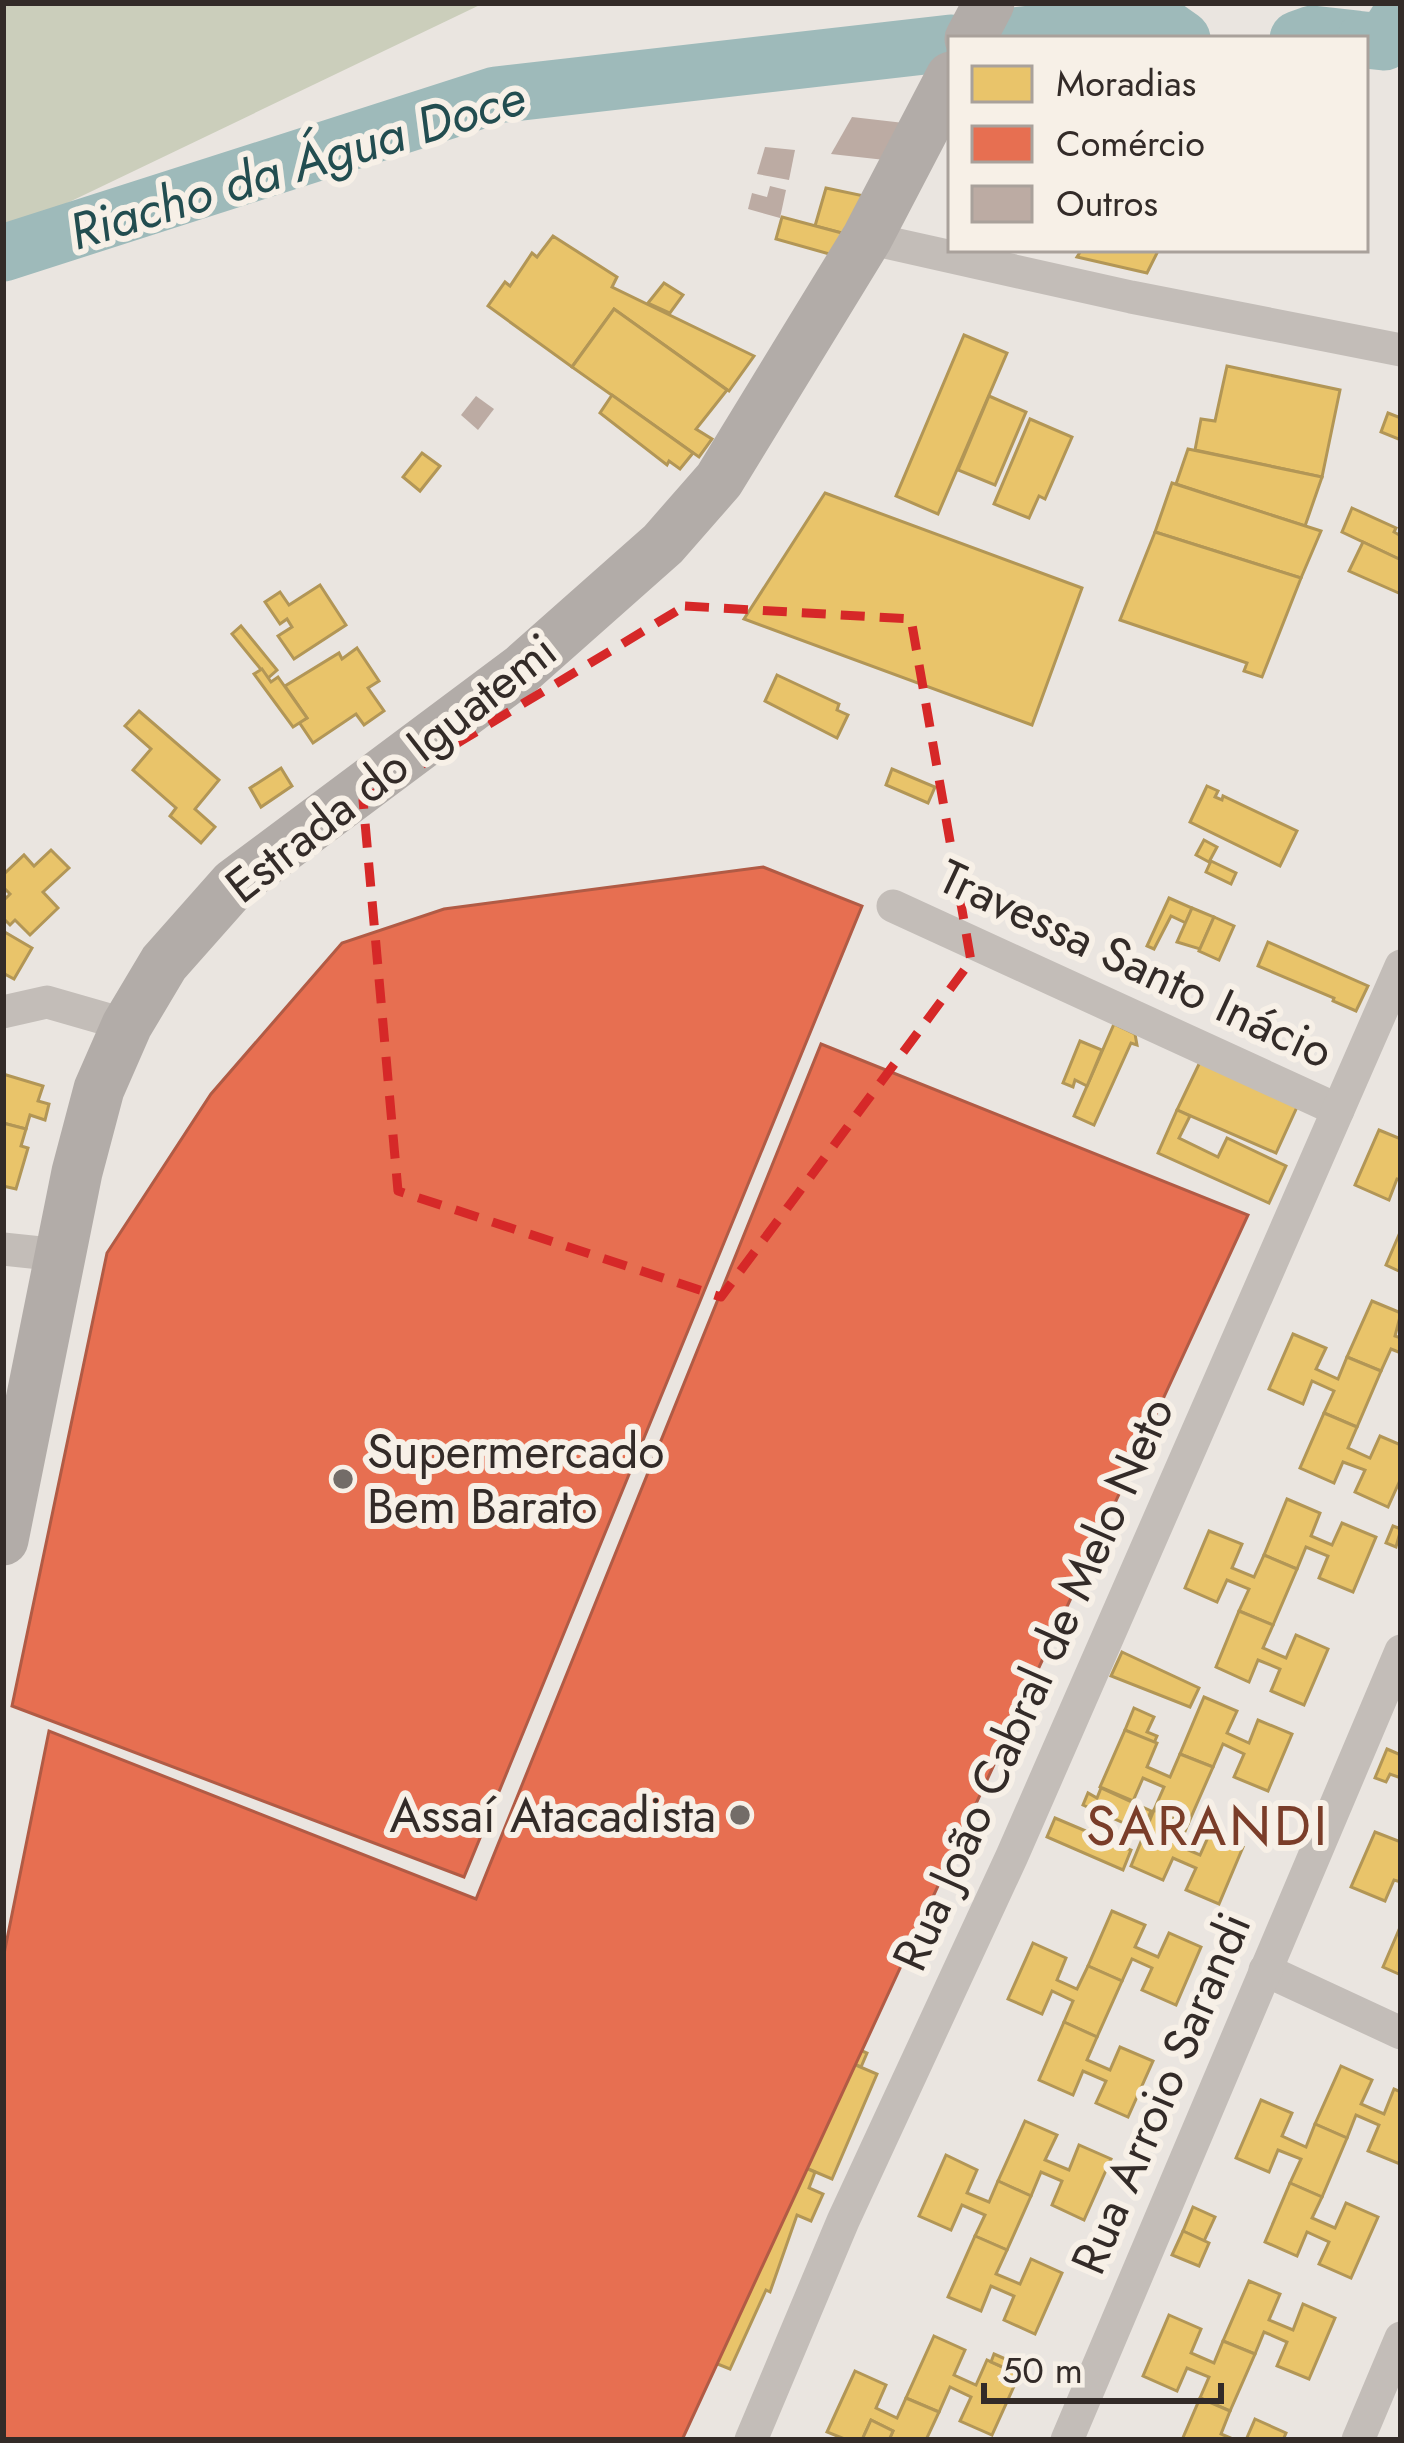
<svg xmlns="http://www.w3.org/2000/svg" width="1404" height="2443" viewBox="0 0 1404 2443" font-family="Jost,sans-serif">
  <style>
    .green { fill: #cbcebb }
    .homes { fill: #e9c46a; stroke: #b29656; stroke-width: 3 }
    .shops { fill: #e76f51; stroke: #b15b45; stroke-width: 3 }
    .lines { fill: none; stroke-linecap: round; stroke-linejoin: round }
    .river { stroke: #9ebaba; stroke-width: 57 }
    .building { fill: #bcaba3 }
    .minor { stroke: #c3bdb8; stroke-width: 33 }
    .primary { stroke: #b2aca8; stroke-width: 51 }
    .marked { fill: none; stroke: #d62828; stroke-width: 9; stroke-dasharray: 24 15; stroke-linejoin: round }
    .poi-dot { fill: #736c68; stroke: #f7f0e7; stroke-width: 4.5 }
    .labels { text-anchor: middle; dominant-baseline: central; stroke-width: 12; stroke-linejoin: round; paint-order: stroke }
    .street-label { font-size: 48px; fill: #332b28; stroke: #f7f0e7 }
    .poi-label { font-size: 48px; fill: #332b28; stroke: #f7f0e7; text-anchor: start }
    .water-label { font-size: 51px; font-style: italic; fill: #224d50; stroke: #f7f0e7 }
    .quarter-label { font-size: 54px; letter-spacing: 3px; fill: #7a3d29; stroke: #f7f0e7 }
  </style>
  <rect width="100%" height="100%" fill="#eae5e0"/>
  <polygon class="green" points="3,3 484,3 38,217 3,253"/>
  <g class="homes">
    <polygon points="826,188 869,197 853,236 815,226"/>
    <polygon points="782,217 853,236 840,257 776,239"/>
    <polygon points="553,236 617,277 612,287 754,356 729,391 614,309 572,367 488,306 505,282 510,286 532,253 537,257"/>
    <polygon points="1082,249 1159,249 1147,273 1077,257"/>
    <polygon points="664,283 683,295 670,313 648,303"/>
    <polygon points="614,309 727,390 696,429 712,439 699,457 572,367"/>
    <polygon points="964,335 1007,353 938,514 896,496"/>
    <polygon points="1227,366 1340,390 1322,477 1195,450 1201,419 1215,421"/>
    <polygon points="612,395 693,453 680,469 669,461 667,465 600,413"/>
    <polygon points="989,396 1026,412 995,485 958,470"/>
    <polygon points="1388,413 1401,418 1401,440 1381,432"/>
    <polygon points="1030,419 1072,437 1045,499 1039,496 1029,518 994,504"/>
    <polygon points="1188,449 1322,477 1305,526 1176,484"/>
    <polygon points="422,453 440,466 420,491 403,477"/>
    <polygon points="1172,483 1321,531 1301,578 1155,532"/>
    <polygon points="825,493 1082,588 1032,725 744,619"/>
    <polygon points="1352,508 1396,528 1394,532 1401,536 1401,560 1342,532"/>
    <polygon points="1155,532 1301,578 1262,677 1244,671 1247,663 1120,620"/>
    <polygon points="1363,542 1401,560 1401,594 1349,571"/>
    <polygon points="320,585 346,625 294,659 278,636 292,627 287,619 280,624 265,602 280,592 289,605"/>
    <polygon points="241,626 277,670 268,678 232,634"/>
    <polygon points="357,648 379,681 368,688 384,711 364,725 356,714 313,743 299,722 307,718 285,686 339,653 342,659"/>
    <polygon points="262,669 271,682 278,677 307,718 293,727 254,674"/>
    <polygon points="777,675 839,704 837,710 848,715 837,738 765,701"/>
    <polygon points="139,711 219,780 195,809 215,827 201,843 170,816 176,808 133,770 151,749 125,726"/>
    <polygon points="281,768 292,786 261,807 250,788"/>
    <polygon points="892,769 935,787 928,803 886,785"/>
    <polygon points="1207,786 1218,791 1215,797 1222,800 1223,796 1297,831 1280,866 1190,822"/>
    <polygon points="1204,840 1217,847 1209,862 1196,855"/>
    <polygon points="51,850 69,868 43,892 58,908 30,935 15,920 10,925 3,918 3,901 10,894 3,887 3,875 24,855 34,866"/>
    <polygon points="1211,861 1236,873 1231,884 1206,872"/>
    <polygon points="1169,898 1192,908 1186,923 1171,916 1154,949 1147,946"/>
    <polygon points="1192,908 1214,917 1200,949 1177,942"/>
    <polygon points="1214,917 1234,926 1219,960 1199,951"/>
    <polygon points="3,931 32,948 14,979 3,973"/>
    <polygon points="1268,942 1368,986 1356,1011 1333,1001 1334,998 1258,966"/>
    <polygon points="1114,1024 1135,1034 1137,1045 1131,1043 1094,1125 1074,1116"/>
    <polygon points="1080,1041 1102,1050 1087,1086 1075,1080 1073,1087 1063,1083"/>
    <polygon points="1200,1062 1297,1107 1276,1153 1177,1110"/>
    <polygon points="3,1074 43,1086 38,1101 49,1104 45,1120 30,1115 26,1129 3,1123"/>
    <polygon points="1177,1110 1190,1116 1179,1138 1218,1157 1227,1138 1286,1166 1269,1203 1158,1153"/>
    <polygon points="3,1123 26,1129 21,1146 28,1148 16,1189 3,1186"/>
    <polygon points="1379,1130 1401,1139 1401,1180 1397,1179 1389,1200 1355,1185"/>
    <polygon points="795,1147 808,1152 800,1172 787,1167"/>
    <polygon points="1401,1230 1401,1272 1386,1265"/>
    <polygon points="1372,1301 1401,1313 1395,1336 1401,1338 1401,1353 1391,1349 1381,1371 1347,1357"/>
    <polygon points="1293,1334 1326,1348 1316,1369 1338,1379 1347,1357 1381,1371 1357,1427 1324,1413 1334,1391 1312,1381 1303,1404 1269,1389"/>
    <polygon points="1324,1413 1357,1427 1348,1448 1370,1458 1380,1436 1401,1445 1401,1478 1388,1507 1355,1492 1365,1470 1343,1462 1334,1483 1300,1468"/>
    <polygon points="1287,1499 1320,1513 1311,1536 1332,1545 1342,1523 1376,1537 1353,1592 1319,1578 1328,1556 1306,1547 1297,1569 1264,1555"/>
    <polygon points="1393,1526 1401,1529 1396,1547 1386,1543"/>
    <polygon points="1209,1531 1242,1544 1232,1568 1254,1577 1264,1555 1297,1569 1273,1625 1239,1611 1249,1589 1227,1580 1217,1602 1185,1588"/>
    <polygon points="1239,1611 1273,1625 1263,1648 1286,1658 1296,1635 1328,1649 1304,1705 1271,1691 1280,1669 1258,1660 1249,1682 1216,1667"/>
    <polygon points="1122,1652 1199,1688 1190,1707 1111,1676"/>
    <polygon points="1029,1694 1035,1715 1020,1719 1015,1697"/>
    <polygon points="1204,1697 1237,1711 1227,1733 1249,1743 1258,1720 1292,1734 1268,1791 1234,1777 1244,1754 1223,1744 1213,1767 1180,1754"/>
    <polygon points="1134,1708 1154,1717 1147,1732 1157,1736 1154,1743 1125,1730"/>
    <polygon points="1125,1730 1157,1743 1147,1767 1170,1777 1180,1754 1213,1767 1188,1824 1154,1810 1164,1787 1143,1778 1133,1801 1100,1787"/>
    <polygon points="1387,1749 1401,1755 1401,1778 1390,1774 1386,1782 1375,1778"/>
    <polygon points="635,1757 774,1813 749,1875 788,1893 757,1967 820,1999 740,2192 716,2182 603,2440 73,2440 247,2027 388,2086 400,2057 493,2085"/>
    <polygon points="1101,1788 1151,1811 1142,1831 1083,1805 1088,1793 1097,1798"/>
    <polygon points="1154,1810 1188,1824 1179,1846 1200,1855 1210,1833 1243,1847 1219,1904 1186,1890 1196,1868 1173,1858 1163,1880 1131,1866"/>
    <polygon points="1055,1818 1131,1850 1123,1870 1047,1837"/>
    <polygon points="1375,1832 1401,1842 1401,1882 1394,1880 1385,1901 1351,1887"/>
    <polygon points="1112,1911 1145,1925 1135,1947 1158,1957 1169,1933 1201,1947 1176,2005 1142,1990 1152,1968 1132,1959 1122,1981 1088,1966"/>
    <polygon points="1401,1925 1401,1975 1383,1967"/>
    <polygon points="1033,1943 1066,1958 1057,1980 1077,1989 1088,1966 1122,1981 1097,2037 1064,2022 1073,2001 1052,1991 1042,2014 1008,1999"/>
    <polygon points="1064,2022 1097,2037 1087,2060 1110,2070 1120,2047 1153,2061 1128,2117 1096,2103 1106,2081 1083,2071 1073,2095 1039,2080"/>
    <polygon points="853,2047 867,2053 861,2067 847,2061"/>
    <polygon points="825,2052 877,2074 832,2179 780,2157"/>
    <polygon points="1341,2066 1372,2080 1361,2104 1384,2114 1394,2089 1401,2092 1400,2164 1368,2151 1379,2125 1356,2115 1347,2138 1315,2124"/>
    <polygon points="1261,2100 1292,2113 1282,2136 1306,2147 1315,2124 1347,2138 1322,2197 1290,2183 1301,2159 1278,2150 1269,2172 1236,2158"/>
    <polygon points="1025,2121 1057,2135 1045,2160 1069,2170 1079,2145 1111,2159 1084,2220 1052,2205 1062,2181 1041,2172 1031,2196 998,2181"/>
    <polygon points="946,2155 977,2170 967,2193 989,2202 998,2181 1031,2196 1007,2250 975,2236 985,2215 962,2205 951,2230 919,2216"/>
    <polygon points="780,2157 815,2172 809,2188 823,2194 811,2221 797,2215 770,2292 766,2290 730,2369 695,2355"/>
    <polygon points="1290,2183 1322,2197 1312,2218 1335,2228 1346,2203 1378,2217 1351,2278 1319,2264 1329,2242 1307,2232 1297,2256 1265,2242"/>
    <polygon points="1193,2207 1215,2217 1204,2241 1183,2231"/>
    <polygon points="1183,2231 1209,2243 1199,2266 1172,2255"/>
    <polygon points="975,2236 1007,2250 996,2274 1020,2284 1031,2259 1062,2273 1035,2334 1004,2320 1014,2296 991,2286 981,2311 948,2297"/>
    <polygon points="1249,2281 1280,2294 1269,2320 1293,2330 1303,2304 1335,2318 1309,2379 1277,2366 1287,2342 1264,2332 1255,2354 1223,2341"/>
    <polygon points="1169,2315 1201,2329 1191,2353 1214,2363 1223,2341 1255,2354 1230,2411 1200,2398 1209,2377 1187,2368 1177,2391 1143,2376"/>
    <polygon points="934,2336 965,2350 954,2375 976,2385 987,2360 1019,2375 992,2435 960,2421 971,2397 950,2387 939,2412 906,2398"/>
    <polygon points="994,2354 1017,2364 1014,2372 991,2362"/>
    <polygon points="855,2371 886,2385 876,2408 897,2418 906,2398 939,2412 926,2440 889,2440 893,2431 871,2420 862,2440 847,2440 827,2432"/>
    <polygon points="1200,2398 1230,2411 1221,2434 1235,2440 1182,2440"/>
    <polygon points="1255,2419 1286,2433 1283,2440 1246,2440"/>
    <polygon points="871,2420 893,2431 889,2440 862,2440"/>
  </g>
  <g class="shops">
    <polygon points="763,867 862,906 464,1877 12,1706 107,1253 211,1094 342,943 444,909"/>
    <polygon points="821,1044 1248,1215 682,2440 3,2440 3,1959 49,1731 476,1899"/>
  </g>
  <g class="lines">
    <g class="river">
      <polyline points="987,39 1155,20 1182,39"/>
      <polyline points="1298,39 1312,34 1357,39"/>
      <polyline points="1365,40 1384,42 1401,15"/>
      <polyline points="3,253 496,95 951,43"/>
    </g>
  </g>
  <g class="building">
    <polygon points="852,117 904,123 885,160 831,154"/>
    <polygon points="765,147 795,150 789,180 757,174"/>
    <polygon points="770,186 786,190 780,218 748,209 752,193 767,197"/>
    <polygon points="476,396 494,409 478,430 461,415"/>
  </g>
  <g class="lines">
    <g class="minor">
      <polyline points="867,238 1131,297 1401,350"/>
      <polyline points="893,906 1338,1110"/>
      <polyline points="3,1012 47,1002 127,1025"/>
      <polyline points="3,1249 60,1255"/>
      <polyline points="1265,1970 1401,2033"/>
      <polyline points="751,2440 843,2221 1012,1856 1401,966"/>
      <polyline points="1067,2440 1401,1651"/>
      <polyline points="1358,2440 1401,2338"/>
    </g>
    <g class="primary">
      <polyline points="970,39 989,3"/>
      <polyline points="3,1540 77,1172 99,1089 127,1025 164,963 234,884 522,669 663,544 719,480 867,238 951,77"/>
    </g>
  </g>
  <path class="marked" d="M685,606L911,619L971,961L721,1297L398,1191L363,800Z"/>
  <g class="poi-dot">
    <circle cx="343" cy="1479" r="12"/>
    <circle cx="740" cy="1815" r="12"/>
  </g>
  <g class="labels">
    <g class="street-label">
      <text transform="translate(391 768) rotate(-38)">Estrada do Iguatemi</text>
      <text transform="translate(1136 964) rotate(25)">Travessa Santo Inácio</text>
      <text transform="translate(1033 1684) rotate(-66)">Rua João Cabral de Melo Neto</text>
      <text transform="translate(1161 2093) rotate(-67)">Rua Arroio Sarandi</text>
    </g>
    <g class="poi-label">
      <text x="367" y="1451">Supermercado<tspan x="367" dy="55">Bem Barato</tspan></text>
      <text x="716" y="1815" text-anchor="end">Assaí Atacadista</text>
    </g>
    <g class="water-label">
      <text transform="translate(297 164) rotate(-17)">Riacho da Água Doce</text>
    </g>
    <g class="quarter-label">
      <text x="1208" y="1826">SARANDI</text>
    </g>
  </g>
  <rect width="1404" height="2443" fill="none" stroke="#332b28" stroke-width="12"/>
  <rect x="948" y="36" width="420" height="216" fill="#f7f0e7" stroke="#a9a19b" stroke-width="3"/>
  <rect x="972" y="66" width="60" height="36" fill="#e9c46a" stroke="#a9a19b" stroke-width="3"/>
  <text x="1056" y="96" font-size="36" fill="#332b28">Moradias</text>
  <rect x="972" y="126" width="60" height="36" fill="#e76f51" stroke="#a9a19b" stroke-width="3"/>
  <text x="1056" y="156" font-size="36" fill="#332b28">Comércio</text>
  <rect x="972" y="186" width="60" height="36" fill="#bcaba3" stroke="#a9a19b" stroke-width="3"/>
  <text x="1056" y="216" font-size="36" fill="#332b28">Outros</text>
  <path d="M984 2383v18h237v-18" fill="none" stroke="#332b28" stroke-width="6"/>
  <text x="1002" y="2383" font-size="36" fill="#332b28" stroke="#f7f0e7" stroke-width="9" paint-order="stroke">50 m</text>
</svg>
